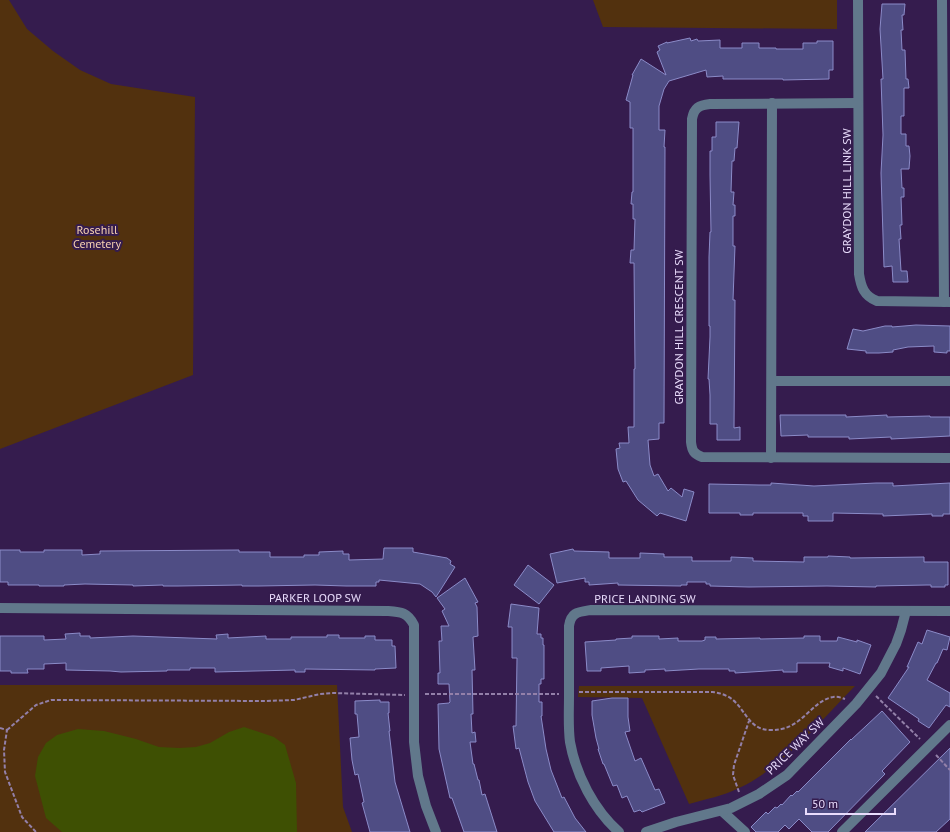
<svg xmlns="http://www.w3.org/2000/svg" width="950" height="832" viewBox="0 0 950 832" font-family="'PT Sans',sans-serif">
  <style>
    .green { fill: #52310e }
    .water { fill: #3e5003 }
    .building { fill: #4f4d84; stroke: #8b8bc8 }
    .lines { fill: none; stroke-linecap: round; stroke-linejoin: round }
    .path { stroke: #9380a9; stroke-width: 2; stroke-dasharray: 4 2; stroke-linecap: butt }
    .minor { stroke: #61788b; stroke-width: 10 }
    .labels { text-anchor: middle; dominant-baseline: central; stroke-width: 4; stroke-linejoin: round; paint-order: stroke }
    .street-label { font-size: 12px; fill: #e9dcfc; stroke: #351c4e }
    .park-label { font-size: 12px; fill: #f6d1b0; stroke: #351c4e }
  </style>
  <rect width="100%" height="100%" fill="#351c4e"/>
  <g class="green">
    <polygon points="0,0 9,0 27,29 53,51 80,70 111,84 195,97 193,375 0,449"/>
    <polygon points="593,0 837,0 837,29 603,27"/>
    <polygon points="0,685 337,685 343,807 352,832 0,832"/>
    <path d="M579,686H855C820,721 784,767 739,788C723,796 706,799 689,804L642,698L578,697Z"/>
  </g>
  <polygon class="water" points="244,727 274,737 285,745 296,783 297,832 62,832 46,818 35,776 38,757 46,743 57,735 78,729 104,731 136,739 159,747 179,748 196,747 210,743 229,732"/>
  <g class="building">
    <polygon points="882,4 905,4 904,15 902,15 903,30 901,30 902,50 905,50 906,79 908,79 909,88 904,88 904,116 901,116 901,134 906,134 906,146 909,146 910,156 909,169 901,169 902,188 904,188 904,197 901,197 902,225 900,225 901,239 899,239 901,271 907,271 908,282 893,282 892,266 884,267 881,173 883,135 881,79 883,79 880,29"/>
    <polygon points="690,38 691,41 697,39 698,41 720,40 720,48 742,48 742,43 759,43 759,48 776,48 776,49 803,49 803,43 817,43 817,41 833,41 833,70 829,70 829,79 783,80 783,79 723,79 723,76 707,77 706,70 669,81 664,89 659,106 659,130 665,130 664,147 665,147 664,423 659,423 659,439 648,440 650,465 654,476 658,474 668,491 671,488 682,497 684,489 694,492 686,521 660,513 657,516 638,500 626,481 623,482 618,469 616,449 620,448 619,443 629,443 628,427 634,427 634,369 635,369 634,263 630,263 631,250 634,250 635,219 633,219 633,204 631,204 632,192 633,192 633,128 630,128 630,102 626,100 633,75 632,75 641,59 666,75 657,52 660,50 658,46 667,42 667,43"/>
    <polygon points="716,122 739,122 737,148 735,148 734,161 732,161 731,192 734,192 733,205 735,205 735,216 733,216 733,246 735,246 733,300 735,300 734,428 740,427 740,440 717,440 717,424 710,424 710,395 709,379 708,379 710,337 710,326 709,326 709,257 710,232 711,232 710,175 710,151 712,151 712,137 716,137"/>
    <polygon points="916,325 950,326 950,351 947,351 947,353 934,352 934,346 908,347 893,350 893,352 879,353 866,353 866,351 847,349 853,329 863,331 885,326 892,326 892,327"/>
    <polygon points="780,415 846,415 846,417 887,415 887,417 930,416 930,417 950,417 950,436 891,439 891,437 849,439 849,437 808,437 808,435 781,436"/>
    <polygon points="771,483 814,486 876,483 893,483 893,486 950,483 950,514 943,514 943,516 932,516 932,514 883,516 883,514 833,513 833,521 808,521 808,516 803,516 803,513 753,513 753,515 740,515 740,513 709,513 709,484 759,485 771,485"/>
    <polygon points="384,548 413,548 413,552 447,558 451,561 450,564 455,567 436,597 432,592 420,584 379,580 379,582 376,582 376,586 346,586 315,585 259,586 242,586 242,585 178,586 163,586 163,585 133,586 133,585 85,584 64,585 64,586 39,586 39,585 8,585 8,582 0,582 0,550 20,550 20,552 44,552 44,550 82,550 82,555 100,554 100,551 239,550 239,552 270,552 270,557 304,557 304,555 319,555 319,552 343,551 343,554 349,554 349,560 383,559"/>
    <polygon points="573,549 574,551 609,552 609,558 640,558 640,553 664,554 664,557 692,557 692,561 731,561 731,557 753,558 753,561 804,562 804,557 828,557 828,556 850,557 850,558 924,557 924,562 948,562 948,585 945,585 945,587 931,587 931,585 927,585 876,586 876,587 827,586 749,587 710,586 710,584 706,584 706,582 687,582 687,585 681,585 681,586 618,585 618,583 589,585 589,582 585,582 585,578 557,583 550,554"/>
    <polygon points="528,565 554,585 539,604 514,585"/>
    <polygon points="465,578 478,602 475,603 477,607 478,636 473,637 475,670 472,670 473,714 471,714 472,733 475,732 476,742 470,742 473,764 474,764 478,780 479,780 482,795 485,794 497,832 464,832 452,798 450,798 439,749 438,704 449,703 450,702 449,684 438,684 438,673 440,673 439,641 442,641 441,626 449,626 442,611 445,609 437,598"/>
    <polygon points="511,604 539,608 537,634 541,634 541,638 543,638 543,645 544,645 544,679 541,679 541,684 539,684 539,702 542,702 542,716 541,716 546,749 551,770 562,798 564,797 575,818 586,832 554,832 535,801 528,782 519,748 516,749 513,726 516,726 517,658 512,658 512,627 508,627"/>
    <polygon points="927,630 950,637 947,650 943,649 937,663 936,663 927,680 950,693 950,707 946,705 929,728 918,721 919,719 888,698 909,667 907,667 918,642 922,644"/>
    <polygon points="80,633 80,636 90,636 90,638 133,636 217,639 216,635 228,634 228,638 266,636 266,639 291,639 291,637 327,637 327,635 339,635 339,638 365,638 365,636 375,636 375,640 392,640 392,646 395,646 396,668 375,669 375,670 305,669 305,672 295,672 295,670 215,672 215,668 190,668 190,670 167,670 167,671 121,672 110,671 66,670 66,663 44,664 44,669 27,669 28,673 11,673 11,671 0,671 0,636 44,636 44,640 66,639 65,634"/>
    <polygon points="632,636 659,636 659,639 678,638 678,641 702,641 705,640 705,637 716,637 716,639 760,638 760,639 804,638 804,636 820,636 820,641 837,641 838,637 857,642 857,640 871,645 860,674 843,668 843,671 829,667 830,663 797,663 797,672 783,672 783,670 735,673 735,671 729,671 729,669 699,669 665,671 665,669 645,670 645,672 629,673 629,666 601,668 601,671 587,671 585,642 616,640 616,639 632,638"/>
    <polygon points="612,698 628,698 628,717 630,731 625,732 635,761 641,758 655,790 659,789 665,803 642,812 640,810 634,812 627,796 622,798 617,785 613,786 604,764 603,764 598,749 599,749 596,738 592,715 592,701"/>
    <polygon points="380,700 380,702 389,702 389,713 388,713 390,731 389,731 395,782 410,832 370,832 362,803 364,802 358,774 355,775 352,760 350,738 359,737 357,714 355,714 355,701"/>
    <polygon points="882,711 910,742 882,771 885,774 828,832 812,832 799,819 789,829 785,825 778,832 756,832 751,827 766,812 768,814 775,807 777,808 781,804 782,805 791,795 792,796 797,791 798,792 851,739 851,740"/>
    <polygon points="950,748 950,819 936,832 865,832"/>
  </g>
  <g class="lines">
    <g class="path">
      <path d="M579,692H713C720,693 727,695 733,700C746,711 749,729 769,730C802,732 810,701 833,697C837,696 842,698 845,699"/>
      <polyline points="425,694 559,694"/>
      <polyline points="876,696 920,739"/>
      <polyline points="0,728 7,730 4,750 5,772 22,817 36,832"/>
      <polyline points="7,730 36,705 51,700 266,701 294,700 320,694 332,693 405,695"/>
      <polyline points="936,755 950,770"/>
      <polyline points="739,792 733,775 734,765 749,721"/>
    </g>
    <g class="minor">
      <path d="M858,0L859,274C861,287 864,296 877,301L950,302"/>
      <polyline points="942,0 944,302"/>
      <path d="M858,103L710,104C699,105 694,108 692,119L691,442C692,451 694,454 702,457L950,458"/>
      <polyline points="772,381 950,381"/>
      <polyline points="771,458 772,103"/>
      <path d="M0,608L387,611C401,612 407,612 414,625V742L418,776L426,806L436,832"/>
      <polyline points="722,811 745,832"/>
      <path d="M619,832C594,810 576,775 570,742C568,727 569,712 569,696C569,673 569,650 569,626C571,612 578,612 591,610L950,611"/>
      <polyline points="646,832 676,822 731,808 759,794 787,775 856,704 881,673 896,644 901,630 906,611"/>
      <polyline points="842,832 950,725"/>
    </g>
  </g>
  <g class="labels">
    <g class="street-label">
      <text transform="translate(846 191) rotate(-90)">GRAYDON HILL LINK SW</text>
      <text transform="translate(678 327) rotate(-90)">GRAYDON HILL CRESCENT SW</text>
      <text x="315" y="597">PARKER LOOP SW</text>
      <text x="645" y="598">PRICE LANDING SW</text>
      <text transform="translate(795 746) rotate(-44)">PRICE WAY SW</text>
    </g>
    <g class="park-label">
      <text x="97" y="229">Rosehill<tspan x="97" dy="14">Cemetery</tspan></text>
    </g>
  </g>
  <path d="M806 808v6h89v-6" fill="none" stroke="#e9dcfc" stroke-width="2"/>
  <text x="812" y="808" font-size="12" fill="#e9dcfc" stroke="#351c4e" stroke-width="3" paint-order="stroke">50 m</text>
</svg>
